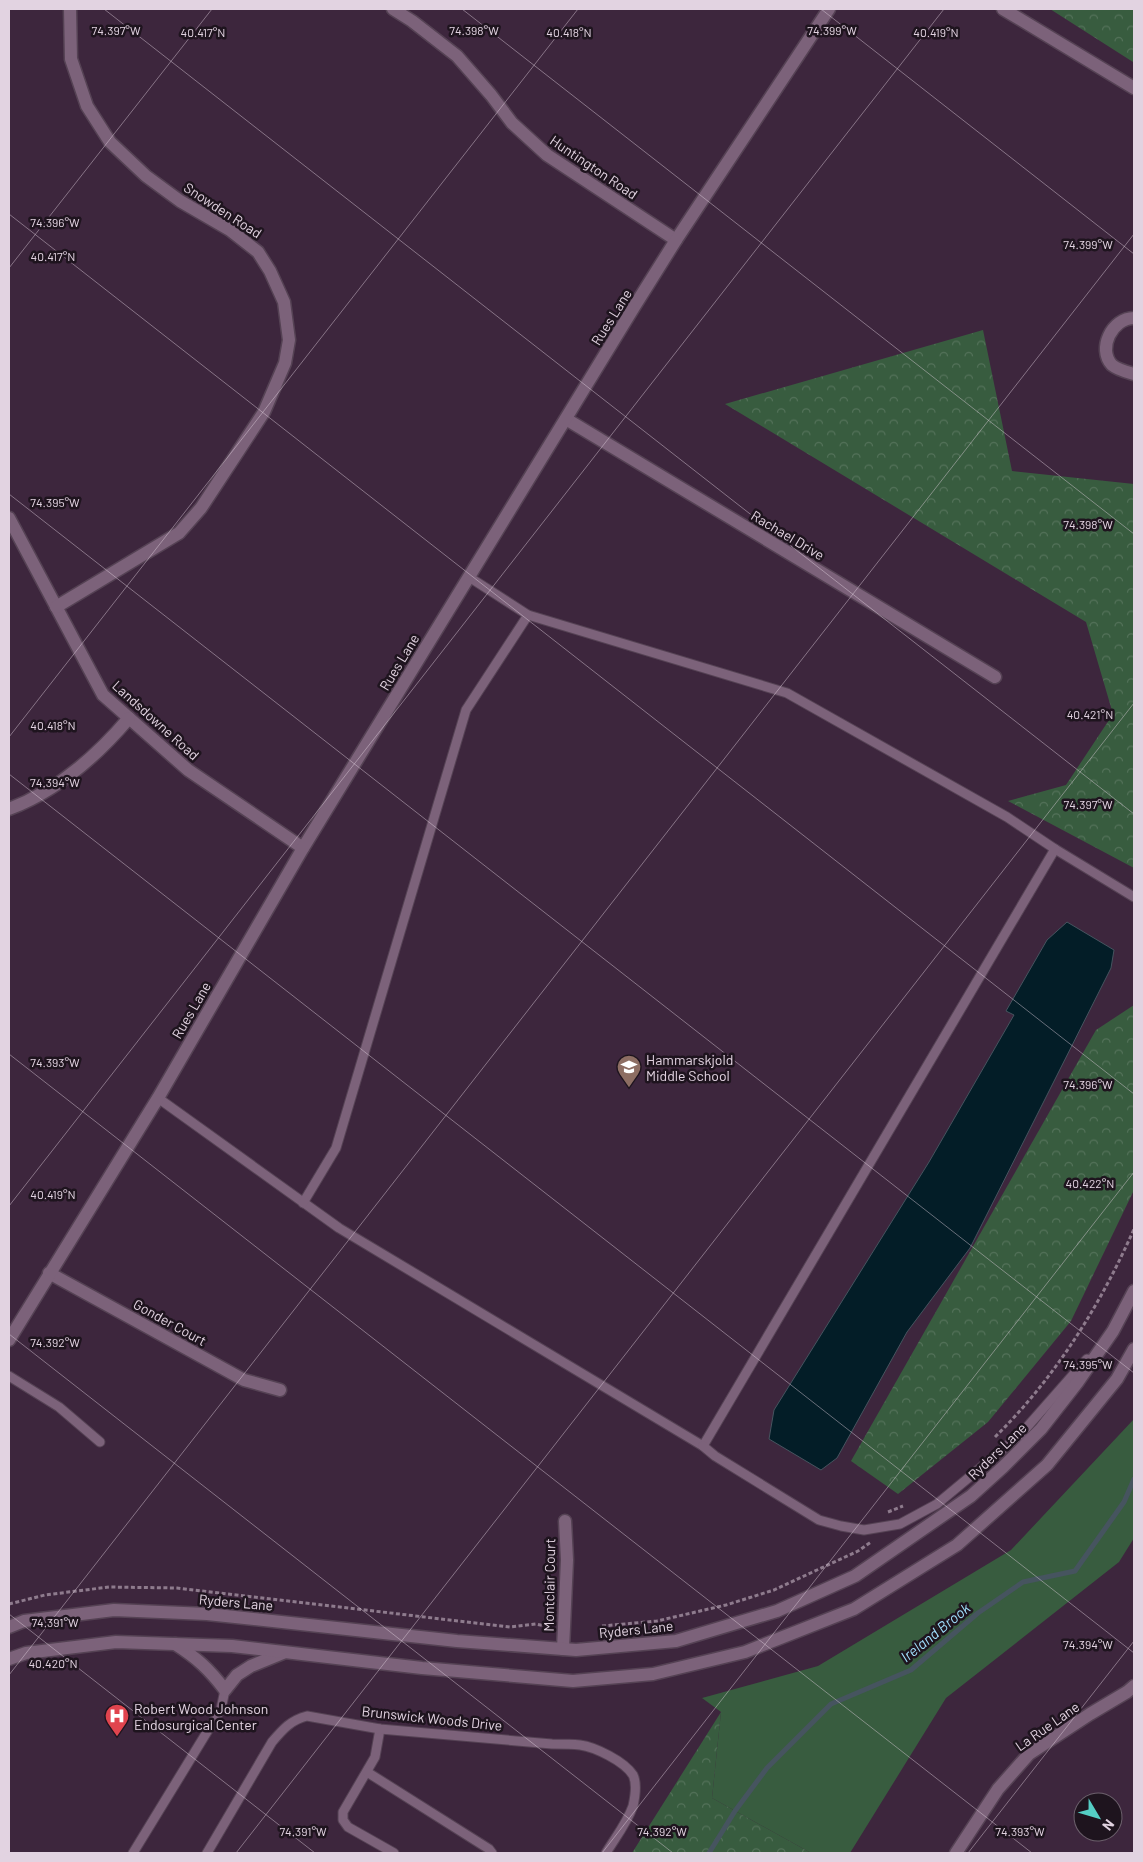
<svg xmlns="http://www.w3.org/2000/svg" width="1143" height="1862" viewBox="0 0 1143 1862" font-family="Barlow,sans-serif">
  <style>
    .grass { fill: #385c3f }
    .forest { fill: url(#forest-crowns) }
    .water { fill: #031d27; stroke: #46545f }
    .lines { fill: none; stroke-linecap: round; stroke-linejoin: round }
    .stream { stroke: #46545f; stroke-width: 5 }
    .lane-casing { stroke: #554254; stroke-width: 11 }
    .street-casing { stroke: #554254; stroke-width: 15 }
    .secondary-casing { stroke: #554254; stroke-width: 15 }
    .path { stroke: #8e7b8d; stroke-width: 3; stroke-dasharray: 4 2.5; stroke-linecap: butt }
    .lane { stroke: #7c627a; stroke-width: 9 }
    .street { stroke: #7c627a; stroke-width: 12 }
    .secondary { stroke: #7c627a; stroke-width: 12 }
    .ticks { fill: none; stroke: #e2d3e1; stroke-width: 1; stroke-opacity: 0.45 }
    .labels { text-anchor: middle; dominant-baseline: central; stroke-width: 5; stroke-linejoin: round; paint-order: stroke }
    .street-label { font-size: 14px; fill: #e2d3e1; stroke: #1e141e }
    .poi-label { font-size: 14px; fill: #e2d3e1; stroke: #1e141e; text-anchor: start }
    .water-label { font-size: 15px; font-style: italic; fill: #a0dffc; stroke: #1e141e }
    .ticks-label { font-size: 12px; text-anchor: middle; fill: #e2d3e1; stroke: #1e141e; stroke-width: 5; stroke-linejoin: round; paint-order: stroke }
  </style>
  <defs>
    <pattern id="forest-crowns" width="20" height="18" patternUnits="userSpaceOnUse" patternTransform="scale(1.25)"><rect width="20" height="18" fill="#385c3f"/><path d="M2 6a3 3 0 1 1 6 0M12 15a3 3 0 1 1 6 0" fill="none" stroke="#54725a"/></pattern>
  </defs>
  <rect width="100%" height="100%" fill="#3d263d"/>
  <polygon class="grass" points="1134,1419 1134,1538 1119,1562 946,1698 850,1853 811,1853 712,1798 721,1712 702,1698 818,1666 1011,1550"/>
  <g class="forest">
    <polygon points="1050,9 1134,9 1134,63 1133,62"/>
    <polygon points="983,330 1012,471 1134,484 1134,868 1008,801 1066,785 1113,714 1086,622 725,404"/>
    <polygon points="1134,1005 1134,1190 1071,1321 988,1422 898,1494 851,1461 1096,1030"/>
    <polygon points="721,1712 712,1798 811,1853 632,1853"/>
  </g>
  <polygon class="water" points="1067,922 1114,950 1111,968 970,1248 907,1332 837,1458 821,1470 769,1439 774,1410 929,1162 1014,1015 1006,1011 1047,940"/>
  <g class="lines">
    <polyline class="stream" points="709,1853 735,1811 767,1768 831,1704 911,1670 978,1613 1023,1582 1075,1571 1124,1502 1134,1479"/>
    <defs>
      <g id="lane">
        <polyline points="1055,849 1134,897"/>
        <polyline points="158,1098 339,1228 703,1446 1055,849 1007,817 787,693 528,615 469,577"/>
        <polyline points="303,1203 336,1148 466,710 528,615"/>
        <polyline points="9,1376 59,1407 100,1442"/>
        <polyline points="703,1446 715,1456 819,1520 841,1526 864,1530 900,1524 937,1504 1020,1435 1087,1359"/>
        <polyline points="380,1729 375,1757 343,1812 343,1820 348,1827 394,1853"/>
        <polyline points="367,1772 489,1849 492,1853"/>
        <polyline points="133,1853 221,1709 225,1690"/>
        <path d="M207,1853L272,1742C283,1729 291,1720 307,1716L380,1729L552,1744C561,1744 571,1744 580,1745C595,1747 624,1761 633,1775C637,1783 635,1797 633,1806C627,1823 615,1838 606,1853"/>
      </g>
      <g id="street">
        <polyline points="393,9 412,21 457,56 491,95 512,123 547,155 676,240"/>
        <path d="M1134,318C1112,318 1097,349 1112,365C1118,370 1127,372 1134,374"/>
        <polyline points="566,419 995,677"/>
        <polyline points="9,518 103,695 188,770 303,848"/>
        <polyline points="56,607 179,533 201,508 264,412 285,363 289,340 284,302 270,271 258,252 230,230 180,201 146,176 110,142 87,106 71,59 70,9"/>
        <path d="M9,809C57,791 96,757 129,718"/>
        <polyline points="49,1273 244,1380 280,1390"/>
        <polyline points="9,1340 158,1098 303,848 634,307 676,240 829,9"/>
        <polyline points="563,1649 567,1560 565,1521"/>
        <polyline points="956,1853 998,1789 1029,1754 1090,1714 1127,1692 1134,1686"/>
      </g>
      <g id="secondary">
        <polyline points="1003,9 1134,88"/>
        <polyline points="9,1627 24,1621 114,1610 207,1614 457,1641 576,1650 676,1641 777,1611 855,1576 971,1496 1003,1467 1041,1429 1077,1383 1113,1331 1134,1291"/>
        <path d="M175,1644C197,1658 209,1669 225,1690L237,1675L251,1666L283,1653"/>
        <polyline points="9,1659 26,1653 116,1642 232,1646 422,1668 573,1681 653,1674 745,1652 854,1609 957,1545 1047,1465 1117,1379 1134,1349"/>
      </g>
    </defs>
    <use href="#lane" class="lane-casing"/>
    <use href="#street" class="street-casing"/>
    <use href="#secondary" class="secondary-casing"/>
    <g class="path">
      <path d="M995,1437C1055,1378 1100,1306 1134,1229"/>
      <polyline points="888,1512 903,1506"/>
      <polyline points="9,1604 45,1595 109,1587 177,1588 510,1627 536,1624 545,1626"/>
      <polyline points="602,1626 657,1621 726,1605 774,1590 858,1551 871,1542"/>
    </g>
    <use href="#lane" class="lane"/>
    <use href="#street" class="street"/>
    <use href="#secondary" class="secondary"/>
  </g>
  <path class="ticks" d="M104,9L1134,814M462,9L1134,534M821,9L1134,254M9,214L1134,1094M9,268L212,9M9,494L1134,1373M9,737L578,9M9,774L1134,1653M9,1054L1032,1853M9,1206L944,9M9,1334L673,1853M9,1614L315,1853M9,1675L1134,234M236,1853L1134,703M602,1853L1134,1172M968,1853L1134,1641"/>
  <defs>
    <symbol id="school-pin" viewBox="-11 -11 22 30"><path d="M0 17L-7.5 6A9.5 9.5 0 1 1 7.5 6Z" fill="#8d6e63" stroke="#1e141e"/><path d="M0-5L7-2L0 1L-7-2ZM-4 1L0 2.5L4 1V4Q0 6-4 4Z" fill="#fff"/></symbol>
    <symbol id="hospital-pin" viewBox="-11 -11 22 30"><path d="M0 17L-7.5 6A9.5 9.5 0 1 1 7.5 6Z" fill="#e0444e" stroke="#1e141e"/><path d="M-5-5h3v3.5h4V-5h3V5h-3V1.5h-4V5h-3Z" fill="#fff"/></symbol>
  </defs>
  <g fill-rule="evenodd">
    <use href="#school-pin" x="615" y="1053" width="28" height="38"/>
    <use href="#hospital-pin" x="103" y="1702" width="28" height="38"/>
  </g>
  <g class="labels">
    <g class="street-label">
      <text transform="translate(594 167) rotate(34)">Huntington Road</text>
      <text transform="translate(223 210) rotate(33)">Snowden Road</text>
      <text transform="translate(611 317) rotate(-58)">Rues Lane</text>
      <text transform="translate(788 535) rotate(31)">Rachael Drive</text>
      <text transform="translate(399 662) rotate(-59)">Rues Lane</text>
      <text transform="translate(156 720) rotate(42)">Landsdowne Road</text>
      <text transform="translate(191 1010) rotate(-60)">Rues Lane</text>
      <text transform="translate(170 1322) rotate(29)">Gonder Court</text>
      <text transform="translate(997 1451) rotate(-44)">Ryders Lane</text>
      <text transform="translate(549 1585) rotate(-89)">Montclair Court</text>
      <text transform="translate(236 1602) rotate(5)">Ryders Lane</text>
      <text transform="translate(636 1629) rotate(-6)">Ryders Lane</text>
      <text transform="translate(432 1718) rotate(6)">Brunswick Woods Drive</text>
      <text transform="translate(1047 1726) rotate(-35)">La Rue Lane</text>
    </g>
    <g class="poi-label">
      <text x="646" y="1059">Hammarskjold<tspan x="646" dy="16">Middle School</tspan></text>
      <text x="134" y="1708">Robert Wood Johnson<tspan x="134" dy="16">Endosurgical Center</tspan></text>
    </g>
    <g class="water-label">
      <text transform="translate(935 1632) rotate(-39)">Ireland Brook</text>
    </g>
  </g>
  <g class="ticks-label">
    <text x="116" y="35">74.397°W</text>
    <text x="474" y="35">74.398°W</text>
    <text x="832" y="35">74.399°W</text>
    <text x="203" y="37">40.417°N</text>
    <text x="936" y="37">40.419°N</text>
    <text x="569" y="37">40.418°N</text>
    <text x="55" y="227">74.396°W</text>
    <text x="1088" y="249">74.399°W</text>
    <text x="53" y="261">40.417°N</text>
    <text x="55" y="507">74.395°W</text>
    <text x="1088" y="529">74.398°W</text>
    <text x="1090" y="719">40.421°N</text>
    <text x="53" y="730">40.418°N</text>
    <text x="55" y="787">74.394°W</text>
    <text x="1088" y="809">74.397°W</text>
    <text x="55" y="1067">74.393°W</text>
    <text x="1088" y="1089">74.396°W</text>
    <text x="1090" y="1188">40.422°N</text>
    <text x="53" y="1199">40.419°N</text>
    <text x="55" y="1347">74.392°W</text>
    <text x="1088" y="1369">74.395°W</text>
    <text x="55" y="1627">74.391°W</text>
    <text x="1088" y="1649">74.394°W</text>
    <text x="53" y="1668">40.420°N</text>
    <text x="303" y="1836">74.391°W</text>
    <text x="662" y="1836">74.392°W</text>
    <text x="1020" y="1836">74.393°W</text>
  </g>
  <rect width="1143" height="1862" fill="none" stroke="#e2d3e1" stroke-width="20"/>
  <g transform="translate(1098 1817) rotate(128)"><circle r="24" fill="#1e141e" stroke="#6c606c"/>
  <path d="M0-4L9 19L0 12L-9 19Z" fill="#55cec5"/>
  <text y="-8" font-size="14" font-weight="bold" text-anchor="middle" fill="#e2d3e1">N</text>
  </g>
</svg>
